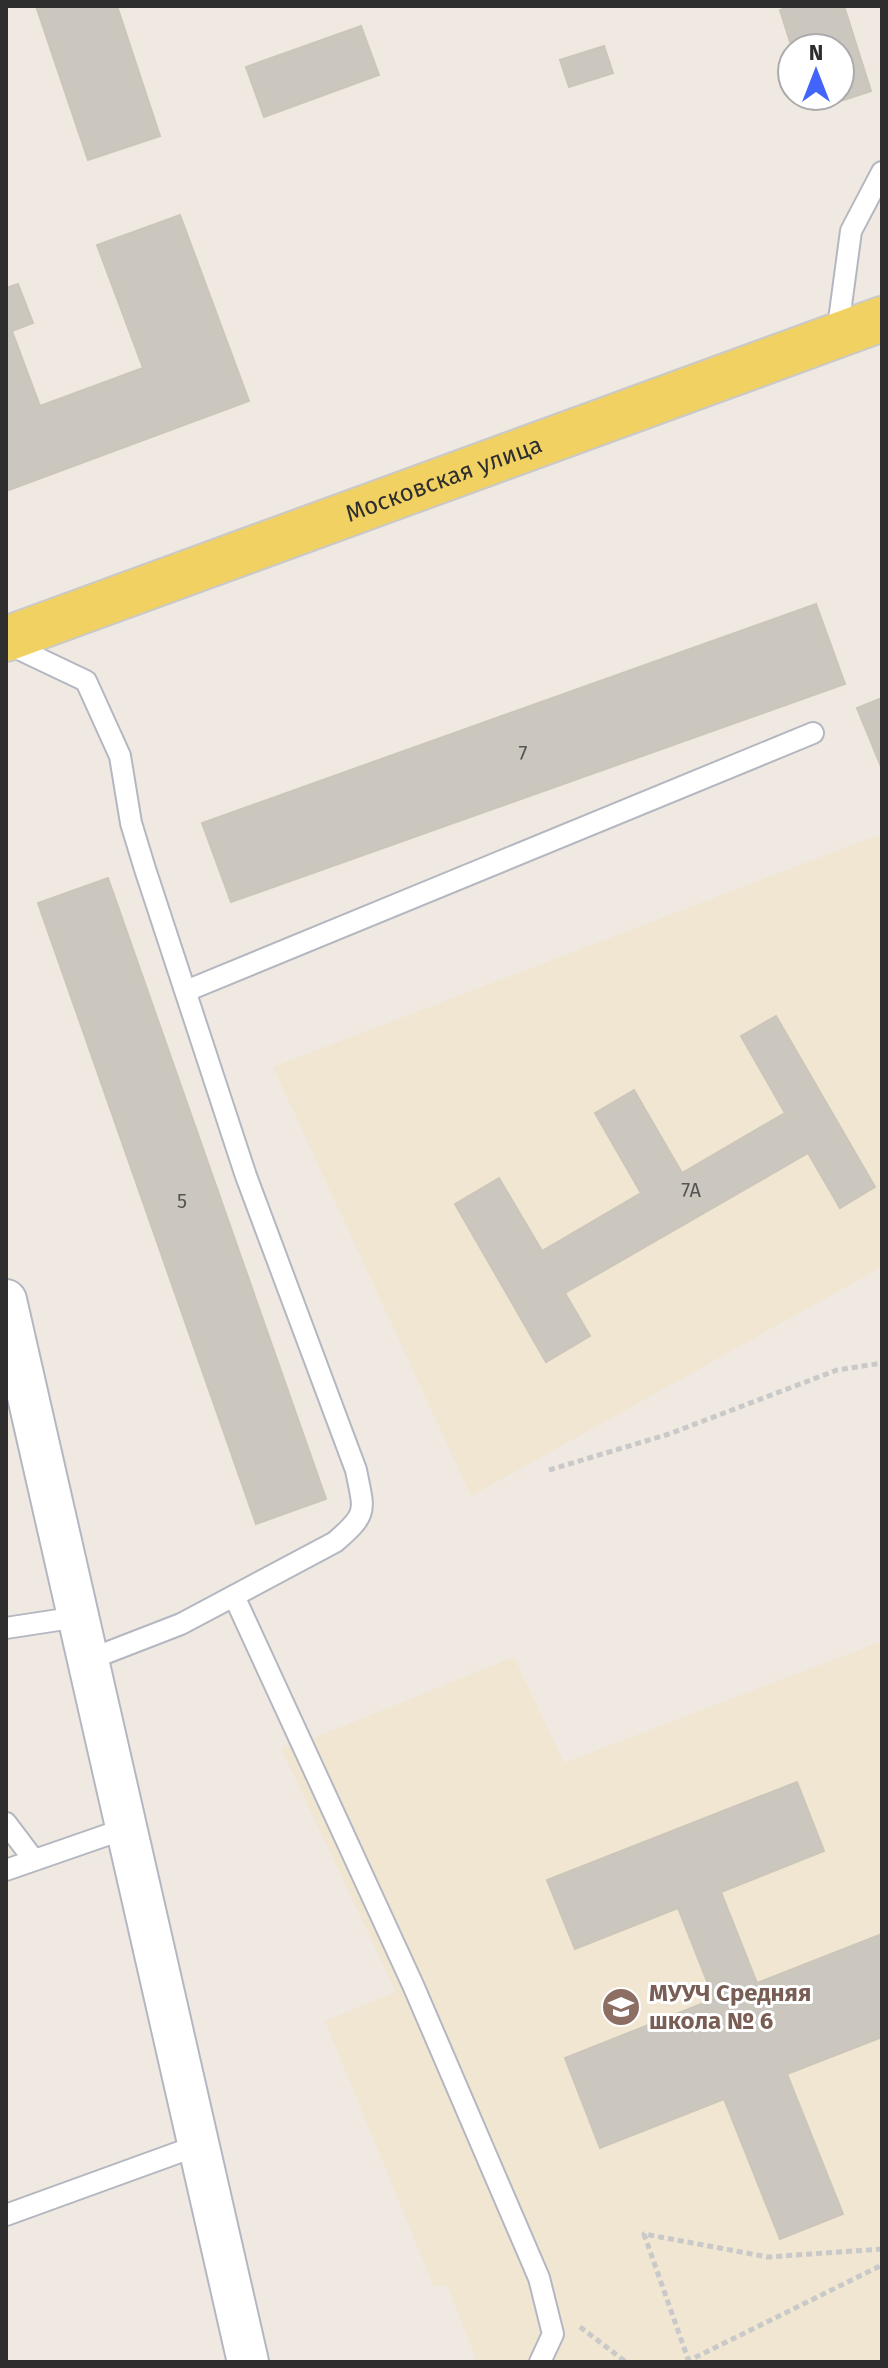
<svg xmlns="http://www.w3.org/2000/svg" width="888" height="2368" viewBox="0 0 888 2368" font-family="'Fira Sans',sans-serif">
  <style>
    .education { fill: #f0e6d1 }
    .building { fill: #cbc7bf; stroke: #cbc5ba; stroke-width: 2 }
    .lines { fill: none; stroke-linecap: round; stroke-linejoin: round }
    .service-casing { stroke: #b4b7c1; stroke-width: 24 }
    .minor-casing { stroke: #b4b7c1; stroke-width: 44 }
    .primary-casing { stroke: #c9c9c9; stroke-width: 48 }
    .path { stroke: #c9c9c9; stroke-width: 5; stroke-dasharray: 6 4; stroke-linecap: butt }
    .service { stroke: #fff; stroke-width: 20 }
    .minor { stroke: #fff; stroke-width: 40 }
    .primary { stroke: #f2d163; stroke-width: 44 }
    .labels { text-anchor: middle; dominant-baseline: central; stroke-width: 6; stroke-linejoin: round; paint-order: stroke }
    .number-label { font-size: 20px; fill: #555452 }
    .street-label { font-size: 24px; fill: #2e2e2e; stroke: #fff }
    .education-label { font-size: 24px; font-weight: bold; fill: #785e54; stroke: #fff; text-anchor: start }
  </style>
  <rect width="100%" height="100%" fill="#efe9e1"/>
  <g class="education">
    <polygon points="878,835 882,844 882,1267 471,1496 273,1067"/>
    <polygon points="882,1641 882,2362 477,2362 447,2285 434,2287 325,2021 396,1992 281,1748 302,1743 514,1657 564,1763"/>
  </g>
  <g class="building">
    <polygon points="36,6 117,6 160,136 88,160"/>
    <polygon points="791,6 844,6 871,91 813,110 808,96 840,96 840,48 792,48 780,10"/>
    <polygon points="361,26 379,75 264,117 246,67"/>
    <polygon points="604,46 613,73 569,87 560,60"/>
    <polygon points="180,215 249,401 6,491 6,288 18,284 33,323 12,331 40,406 143,368 97,245"/>
    <polygon points="816,604 845,684 231,902 202,823"/>
    <polygon points="882,698 882,769 857,708"/>
    <polygon points="108,878 326,1499 256,1524 38,903"/>
    <polygon points="776,1016 875,1187 840,1208 808,1153 565,1293 590,1336 546,1362 455,1204 499,1178 542,1251 641,1193 595,1113 634,1090 682,1173 785,1113 741,1036"/>
    <polygon points="797,1782 824,1851 721,1892 757,1983 882,1934 882,2037 787,2074 843,2214 780,2239 724,2099 600,2148 565,2058 714,1999 678,1908 575,1949 547,1880"/>
  </g>
  <g class="lines">
    <defs>
      <g id="service">
        <polyline points="837,335 851,231 882,172"/>
        <path d="M6,643L86,681L120,756L131,823L145,869L246,1176L356,1470C364,1511 369,1513 335,1542L181,1624L88,1660"/>
        <polyline points="186,991 813,733"/>
        <polyline points="234,1596 413,1985 539,2278 553,2334 540,2362"/>
        <polyline points="6,1628 78,1617"/>
        <polyline points="6,1823 34,1860"/>
        <polyline points="6,1870 127,1828"/>
        <polyline points="6,2215 199,2145"/>
      </g>
      <polyline id="minor" points="6,1300 248,2362"/>
      <g id="primary">
        <path id="s1" d="M6,639L882,319"/>
      </g>
    </defs>
    <use href="#service" class="service-casing"/>
    <use href="#minor" class="minor-casing"/>
    <use href="#primary" class="primary-casing"/>
    <g class="path">
      <polyline points="549,1470 669,1434 837,1370 882,1363"/>
      <polyline points="580,2327 626,2362"/>
      <polyline points="686,2362 882,2265"/>
      <polyline points="689,2362 644,2234 768,2257 882,2249"/>
    </g>
    <use href="#service" class="service"/>
    <use href="#minor" class="minor"/>
    <use href="#primary" class="primary"/>
  </g>
  <defs>
    <symbol id="school-disc" viewBox="-11 -11 22 22"><circle r="9.5" fill="#8d6e63" stroke="#fff"/><path d="M0-5L7-2L0 1L-7-2ZM-4 1L0 2.5L4 1V4Q0 6-4 4Z" fill="#fff"/></symbol>
  </defs>
  <g fill-rule="evenodd">
    <use href="#school-disc" x="599" y="1985" width="44" height="44"/>
  </g>
  <g class="labels">
    <g class="number-label">
      <text x="523" y="753">7</text>
      <text x="691" y="1190">7А</text>
      <text x="182" y="1201">5</text>
    </g>
    <g class="street-label">
      <text stroke="none"><textPath href="#s1" startOffset="466">Московская улица</textPath></text>
    </g>
    <g class="education-label">
      <text x="649" y="1993">МУУЧ Средняя<tspan x="649" dy="28">школа № 6</tspan></text>
    </g>
  </g>
  <rect width="888" height="2368" fill="none" stroke="#2e2e2e" stroke-width="16"/>
  <g transform="translate(816 72)"><circle r="38" fill="#ffffff" stroke="#ababab" stroke-width="2"/>
  <path d="M0-6L14 30L0 20L-14 30Z" fill="#4264fb"/>
  <text y="-12" font-size="22" font-weight="bold" text-anchor="middle" fill="#2e2e2e">N</text>
  </g>
</svg>
